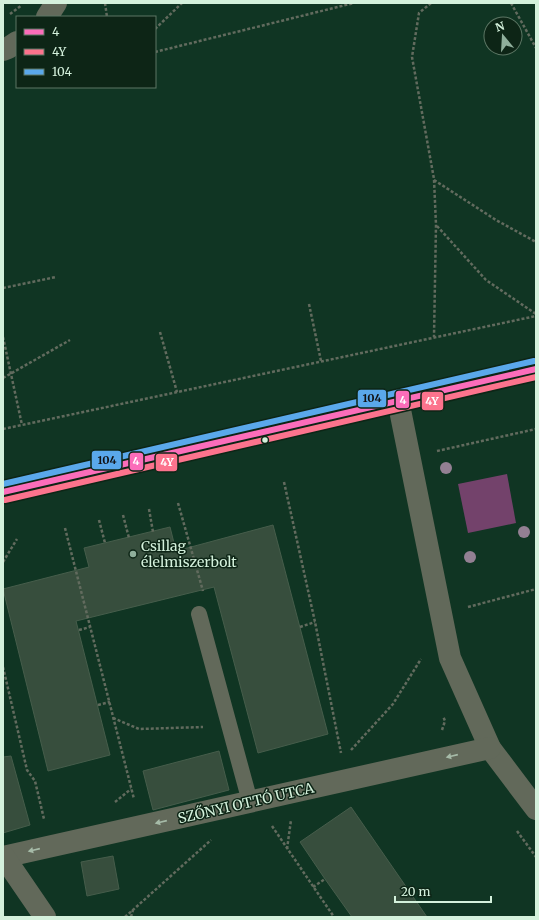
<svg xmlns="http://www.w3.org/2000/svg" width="539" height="920" viewBox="0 0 539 920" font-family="Merriweather,serif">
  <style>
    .green { fill: #73426b }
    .building { fill: #374e3d; stroke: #465d4b }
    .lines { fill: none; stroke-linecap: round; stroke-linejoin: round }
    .path { stroke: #626b5e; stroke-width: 2.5; stroke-dasharray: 3 2; stroke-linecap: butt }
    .lane { stroke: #62695a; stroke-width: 16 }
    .street { stroke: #62695a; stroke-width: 22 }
    .secondary { stroke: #606b59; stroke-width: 22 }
    .bus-1-casing { stroke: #0d2516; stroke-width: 9 }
    .bus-2-casing { stroke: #0d2516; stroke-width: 9 }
    .bus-3-casing { stroke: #0d2516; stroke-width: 9 }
    .bus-1 { stroke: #fb6dba; stroke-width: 6 }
    .bus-2 { stroke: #fc738d; stroke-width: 6 }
    .bus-3 { stroke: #5aa8eb; stroke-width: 6 }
    .tree { fill: #938093 }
    .oneway { fill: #a6bba8 }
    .bus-dot { fill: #d4f1dc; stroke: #0d2516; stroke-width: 1.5 }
    .poi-dot { fill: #8faf9b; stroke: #0d2516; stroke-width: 1.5 }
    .labels { text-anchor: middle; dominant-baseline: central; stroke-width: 3; stroke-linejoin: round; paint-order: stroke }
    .poi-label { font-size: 14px; fill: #d4f1dc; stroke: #0d2516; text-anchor: start }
    .street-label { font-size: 14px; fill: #d4f1dc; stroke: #0d2516 }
    .line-badge { stroke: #0d2516; stroke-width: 1.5 }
    .badge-label { font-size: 11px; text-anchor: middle; font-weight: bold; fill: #fff }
    .pale-badge-label { font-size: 11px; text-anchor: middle; font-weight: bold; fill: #111 }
  </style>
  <rect width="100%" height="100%" fill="#103523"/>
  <polygon class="green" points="507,474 516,523 468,533 458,484"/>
  <g class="building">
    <polygon points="273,525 328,734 258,753 214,587 76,621 110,755 48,771 3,589 89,567 84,548 170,527 176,551"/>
    <polygon points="219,751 229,790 153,810 143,771"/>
    <polygon points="11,756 30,825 3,833 3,757"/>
    <polygon points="351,807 427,917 352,917 325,879 300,842"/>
    <polygon points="113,856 119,889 87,896 81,862"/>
  </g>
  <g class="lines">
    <g class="path">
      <polyline points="105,3 107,17"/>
      <polyline points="431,3 419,13 412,57 434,179 436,225 434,337"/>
      <polyline points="511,3 536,48"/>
      <polyline points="10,14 22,5"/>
      <polyline points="155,29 182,3"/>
      <polyline points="155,52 354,3"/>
      <polyline points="434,180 496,220 536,242"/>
      <polyline points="437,226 486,280 536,314"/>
      <polyline points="3,288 56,277"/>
      <polyline points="309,304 321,361"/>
      <polyline points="160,332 177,392"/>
      <polyline points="3,337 22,425"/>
      <polyline points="3,378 70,340"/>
      <polyline points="3,429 536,316"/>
      <polyline points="437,451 536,429"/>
      <polyline points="284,482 315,622 341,753"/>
      <polyline points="178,503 203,591"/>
      <polyline points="149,509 153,532"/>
      <polyline points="123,515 129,538"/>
      <polyline points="99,520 105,543"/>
      <polyline points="65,528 134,799"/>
      <polyline points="3,562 17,539"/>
      <polyline points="468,607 536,589"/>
      <polyline points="300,627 315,622"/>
      <polyline points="79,630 90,627"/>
      <polyline points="3,667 27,770 35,781 44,819"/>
      <polyline points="98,705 110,702"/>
      <polyline points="113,718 139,729 203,727"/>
      <polyline points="442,730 445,721 443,716"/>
      <polyline points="351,750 393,704 421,659"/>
      <polyline points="115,802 131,789"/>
      <polyline points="272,826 334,917"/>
      <polyline points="517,831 536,857"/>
      <polyline points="287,849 291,820"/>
      <polyline points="313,887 325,879"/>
      <polyline points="125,917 211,840"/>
      <polyline points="131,917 133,910"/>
    </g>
    <polyline class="lane" points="199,614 250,802"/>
    <g class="street">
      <polyline points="47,17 56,3"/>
      <polyline points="3,50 8,48 17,42"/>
      <polyline points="398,400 450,658 490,748 536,809"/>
      <polyline points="3,857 490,748"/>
      <polyline points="4,857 45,917"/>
    </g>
    <polyline class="secondary" points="3,492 536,369"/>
    <defs>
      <polyline id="bus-1" points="3,492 536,369"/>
      <polyline id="bus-2" points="5,500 536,377"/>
      <polyline id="bus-3" points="3,484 534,361"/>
    </defs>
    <use href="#bus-1" class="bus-1-casing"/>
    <use href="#bus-2" class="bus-2-casing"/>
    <use href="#bus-3" class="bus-3-casing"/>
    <use href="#bus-1" class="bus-1"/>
    <use href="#bus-2" class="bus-2"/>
    <use href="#bus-3" class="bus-3"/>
  </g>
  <g class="tree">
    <circle cx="446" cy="468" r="6"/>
    <circle cx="524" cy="532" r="6"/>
    <circle cx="470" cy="557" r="6"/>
  </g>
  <defs><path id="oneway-solid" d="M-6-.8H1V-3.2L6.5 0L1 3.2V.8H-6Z"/></defs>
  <g class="oneway">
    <use href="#oneway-solid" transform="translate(452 756) rotate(167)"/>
    <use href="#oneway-solid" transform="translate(161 822) rotate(167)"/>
    <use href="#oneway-solid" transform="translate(34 850) rotate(167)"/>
  </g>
  <circle class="bus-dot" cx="265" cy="440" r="3.5"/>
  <circle class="poi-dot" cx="133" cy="554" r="4"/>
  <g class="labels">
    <g class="poi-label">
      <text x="141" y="546">Csillag<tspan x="141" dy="16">élelmiszerbolt</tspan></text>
    </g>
    <g class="street-label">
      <text transform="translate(246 803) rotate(-13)">SZŐNYI OTTÓ UTCA</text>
    </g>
  </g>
  <g class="line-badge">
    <rect x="357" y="389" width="30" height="19" rx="4" fill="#5aa8eb"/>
    <rect x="395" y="390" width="15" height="19" rx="4" fill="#fb6dba"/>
    <rect x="421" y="391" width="23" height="20" rx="4" fill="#fc738d"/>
    <rect x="91" y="450" width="31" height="20" rx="4" fill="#5aa8eb"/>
    <rect x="129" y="452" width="15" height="19" rx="4" fill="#fb6dba"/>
    <rect x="155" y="453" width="23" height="19" rx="4" fill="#fc738d"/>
  </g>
  <g class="badge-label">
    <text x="403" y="404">4</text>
    <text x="432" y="405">4Y</text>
    <text x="136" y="465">4</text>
    <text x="167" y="466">4Y</text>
  </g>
  <g class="pale-badge-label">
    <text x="372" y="402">104</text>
    <text x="107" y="464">104</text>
  </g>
  <rect width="539" height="920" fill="none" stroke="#d4f1dc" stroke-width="8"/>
  <rect x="16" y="16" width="140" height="72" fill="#0d2516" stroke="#5d7765"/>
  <rect x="24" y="29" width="20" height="6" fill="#fb6dba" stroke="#5d7765"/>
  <text x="52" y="36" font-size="12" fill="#d4f1dc">4</text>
  <rect x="24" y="49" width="20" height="6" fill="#fc738d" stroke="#5d7765"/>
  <text x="52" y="56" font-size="12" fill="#d4f1dc">4Y</text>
  <rect x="24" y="69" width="20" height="6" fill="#5aa8eb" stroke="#5d7765"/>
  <text x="52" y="76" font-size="12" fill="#d4f1dc">104</text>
  <g transform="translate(503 36) rotate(342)"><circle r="19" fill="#0d2516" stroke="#5d7765"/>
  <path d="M0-3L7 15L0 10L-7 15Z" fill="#8faf9b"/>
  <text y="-6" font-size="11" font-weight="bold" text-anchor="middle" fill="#d4f1dc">N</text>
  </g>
  <path d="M395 896v6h96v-6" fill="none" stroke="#d4f1dc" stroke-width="2"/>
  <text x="401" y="896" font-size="12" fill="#d4f1dc" stroke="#0d2516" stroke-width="3" paint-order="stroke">20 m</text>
</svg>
